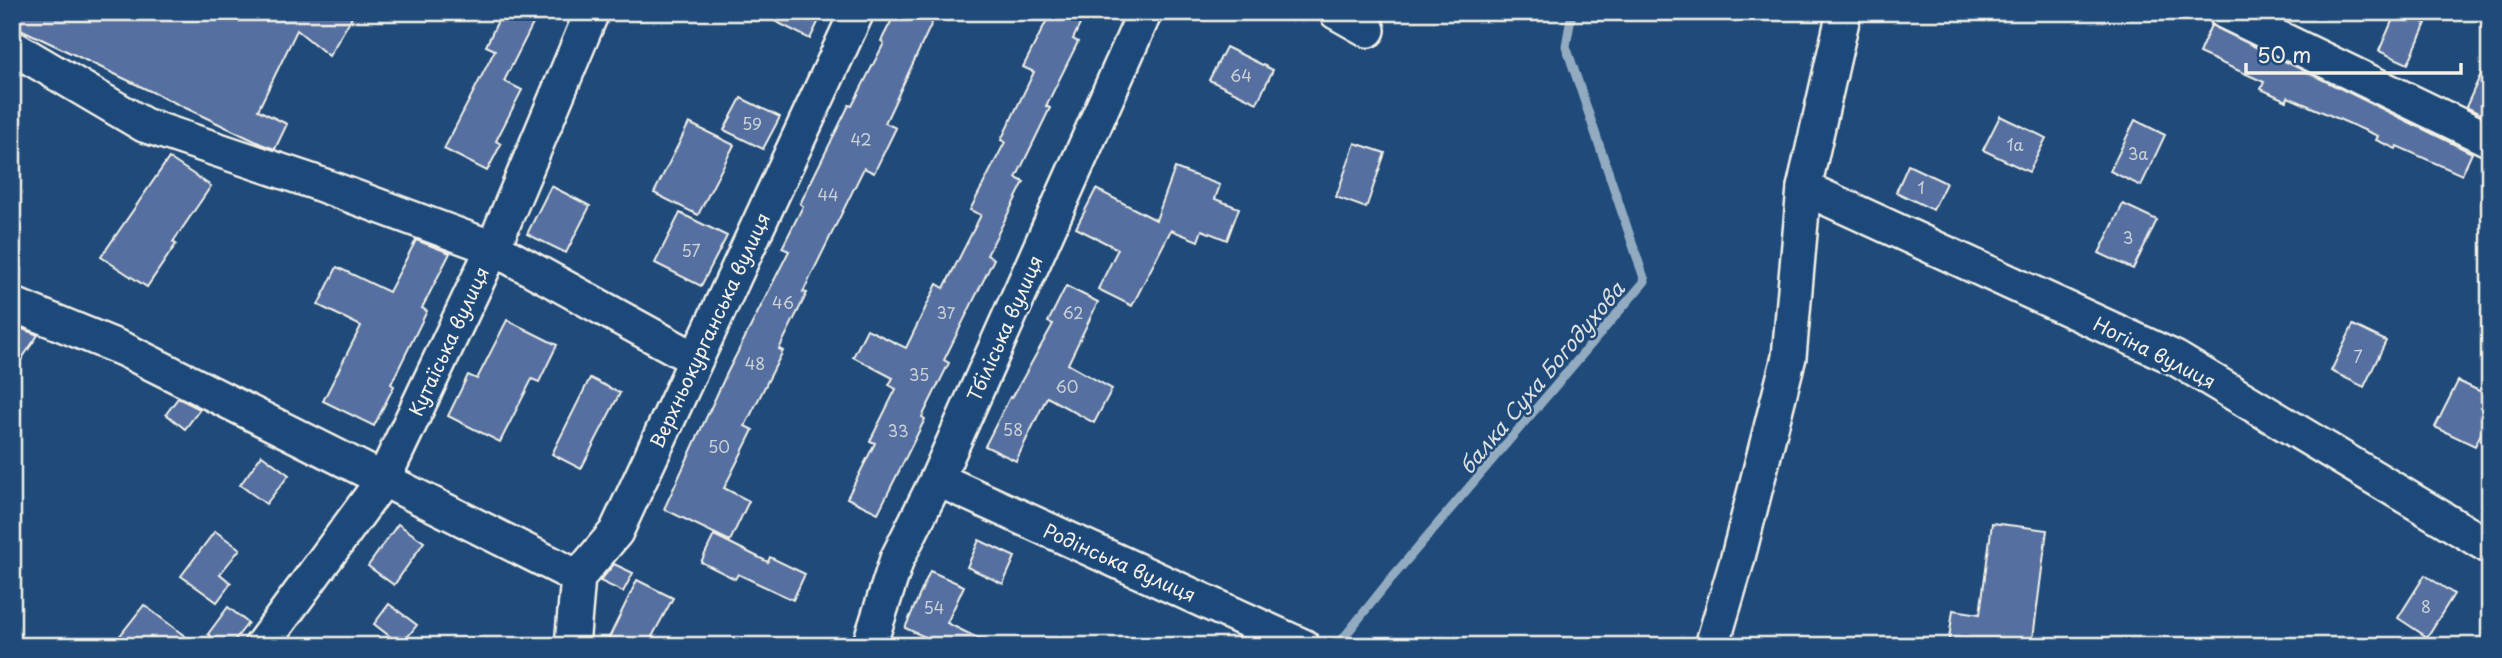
<svg xmlns="http://www.w3.org/2000/svg" width="2502" height="658" viewBox="0 0 2502 658" font-family="'Playpen Sans',sans-serif">
  <style>
    .lines { fill: none; stroke-linecap: round; stroke-linejoin: round }
    .stream { stroke: #92abc0; stroke-width: 9 }
    .building { fill: #5470a0; stroke: #f4f1e8; stroke-width: 2 }
    .street-casing { stroke: #f4f1e8; stroke-width: 38 }
    .street { stroke: #1f4a7a; stroke-width: 33 }
    .labels { text-anchor: middle; dominant-baseline: central; stroke-width: 5; stroke-linejoin: round; paint-order: stroke }
    .number-label { font-size: 16px; fill: #ccd1d6 }
    .street-label { font-size: 19px; fill: #f4f1e8; stroke: #1f4a7a }
    .water-label { font-size: 21px; font-style: italic; fill: #dbdfde; stroke: #1f4a7a }
  </style>
  <rect width="100%" height="100%" fill="#1f4a7a"/>
  <filter id="ink" filterUnits="userSpaceOnUse"><feTurbulence type="fractalNoise" baseFrequency=".0143" numOctaves="2"/><feDisplacementMap in="SourceGraphic" scale="14" xChannelSelector="R" yChannelSelector="G"/><feConvolveMatrix kernelMatrix="1 2 1 2 8 2 1 2 1" color-interpolation-filters="sRGB"/></filter>
  <g filter="url(#ink)">
    <g class="lines">
      <polyline class="stream" points="1337,646 1389,581 1645,281 1566,46 1572,12"/>
    </g>
    <g class="building">
      <polygon points="12,12 355,12 329,56 297,30 258,110 287,124 275,149 261,144 12,25"/>
      <polygon points="502,12 539,12 504,81 522,90 496,141 501,144 487,171 444,149 495,50 486,46"/>
      <polygon points="757,12 823,12 810,39"/>
      <polygon points="896,12 937,12 885,123 896,128 874,173 864,168 803,292 807,293 779,349 783,351 745,426 753,430 724,488 749,501 730,541 664,509 726,375 789,251 782,248 803,206 800,204 849,105 852,106 884,43 881,41"/>
      <polygon points="1051,12 1086,12 1073,39 1078,42 1046,106 1050,108 1016,178 1024,182 987,255 994,259 944,360 949,363 922,417 925,419 878,513 847,498 875,443 870,441 896,389 889,385 893,378 853,357 867,329 906,348 937,284 944,288 981,215 970,210 1005,142 1001,140 1034,72 1023,67"/>
      <polygon points="2396,12 2426,23 2408,64 2379,51"/>
      <polygon points="2211,25 2472,153 2462,175 2397,146 2396,149 2376,140 2378,136 2288,97 2287,101 2261,89 2264,82 2199,53"/>
      <polygon points="1226,47 1273,70 1257,103 1209,80"/>
      <polygon points="2490,54 2490,114 2488,118 2466,107"/>
      <polygon points="741,98 780,117 763,149 724,130"/>
      <polygon points="2000,116 2046,138 2029,172 1983,150"/>
      <polygon points="2135,120 2165,135 2141,186 2110,171"/>
      <polygon points="689,123 734,145 698,215 654,193"/>
      <polygon points="1355,143 1385,153 1366,208 1336,197"/>
      <polygon points="169,158 211,186 173,242 176,244 147,287 101,257"/>
      <polygon points="1908,165 1946,183 1933,210 1896,192"/>
      <polygon points="1175,168 1220,185 1215,199 1239,208 1227,240 1202,230 1198,241 1171,230 1132,306 1098,289 1118,249 1076,228 1096,189 1156,220"/>
      <polygon points="551,186 590,206 566,253 527,234"/>
      <polygon points="2123,204 2157,220 2133,269 2099,253"/>
      <polygon points="680,213 727,236 701,286 655,263"/>
      <polygon points="416,240 450,253 422,308 427,311 391,384 394,386 374,426 323,401 361,326 318,305 337,267 389,292"/>
      <polygon points="1066,286 1098,302 1068,364 1112,389 1094,423 1047,397 1016,461 985,446 1010,397 1012,398 1053,324 1048,322"/>
      <polygon points="507,320 557,345 539,382 532,379 500,442 448,416 468,375 477,379"/>
      <polygon points="12,325 38,335 12,373"/>
      <polygon points="2353,325 2386,341 2364,387 2331,371"/>
      <polygon points="590,378 620,393 581,469 552,454"/>
      <polygon points="2458,381 2490,396 2490,415 2475,446 2435,427"/>
      <polygon points="178,398 200,409 185,429 166,414"/>
      <polygon points="262,455 289,475 266,504 240,485"/>
      <polygon points="1992,523 2047,530 2032,646 1948,646 1953,610 1980,614"/>
      <polygon points="398,524 424,542 394,585 368,566"/>
      <polygon points="215,531 240,549 220,574 231,583 217,602 181,576"/>
      <polygon points="714,535 768,562 770,557 805,574 793,600 738,574 735,579 701,562"/>
      <polygon points="979,540 1015,557 1003,584 967,567"/>
      <polygon points="614,564 633,573 623,592 600,581"/>
      <polygon points="930,571 964,586 947,623 994,646 945,646 905,628"/>
      <polygon points="2425,575 2454,594 2427,637 2398,618"/>
      <polygon points="637,580 673,598 647,646 605,646"/>
      <polygon points="389,604 417,625 401,645 374,624"/>
      <polygon points="144,605 198,646 132,646 119,637"/>
      <polygon points="228,607 248,623 230,646 223,646 208,634"/>
    </g>
    <g class="lines">
      <defs>
        <g id="street">
          <polyline points="1336,12 1368,30"/>
          <polyline points="2225,12 2490,140"/>
          <polyline points="12,47 144,125 311,181 493,248 695,359"/>
          <polyline points="1804,188 2175,358 2490,547"/>
          <polyline points="12,304 125,350 578,577"/>
          <polyline points="937,479 1303,646"/>
          <polyline points="261,646 383,480 493,248 592,12"/>
          <polyline points="572,646 578,577 616,532 857,12"/>
          <polyline points="869,646 897,559 937,479 1145,12"/>
          <polyline points="1712,646 1737,561 1789,357 1804,188 1844,12"/>
        </g>
      </defs>
      <use href="#street" class="street-casing"/>
      <use href="#street" class="street"/>
    </g>
  </g>
  <g class="labels">
    <g class="number-label">
      <text x="1241" y="75">64</text>
      <text x="752" y="123">59</text>
      <text x="861" y="139">42</text>
      <text x="2015" y="144">1а</text>
      <text x="2138" y="153">3а</text>
      <text x="1921" y="187">1</text>
      <text x="828" y="194">44</text>
      <text x="2128" y="237">3</text>
      <text x="691" y="250">57</text>
      <text x="783" y="302">46</text>
      <text x="946" y="312">37</text>
      <text x="1073" y="312">62</text>
      <text x="2358" y="356">7</text>
      <text x="755" y="363">48</text>
      <text x="919" y="374">35</text>
      <text x="1067" y="386">60</text>
      <text x="1013" y="429">58</text>
      <text x="898" y="430">33</text>
      <text x="719" y="446">50</text>
      <text x="2426" y="606">8</text>
      <text x="934" y="607">54</text>
    </g>
    <g class="street-label">
      <text transform="translate(1004 328) rotate(-66)">Тбіліська вулиця</text>
      <text transform="translate(709 330) rotate(-65)">Верхньокурганська вулиця</text>
      <text transform="translate(448 341) rotate(-65)">Кутаїська вулиця</text>
      <text transform="translate(2155 352) rotate(27)">Ногіна вулиця</text>
      <text transform="translate(1120 562) rotate(24)">Родінська вулиця</text>
    </g>
    <g class="water-label">
      <text transform="translate(1541 377) rotate(-50)">балка Суха Богодухова</text>
    </g>
  </g>
  <rect width="2502" height="658" fill="none" stroke="#1f4a7a" stroke-width="42"/>
  <rect x="21" y="21" width="2460" height="616" fill="none" stroke="#f4f1e8" stroke-width="2.5" filter="url(#ink)"/>
  <path d="M2246 63v10h215v-10" fill="none" stroke="#f4f1e8" stroke-width="3.5"/>
  <text x="2257" y="63" font-size="21" fill="#f4f1e8" stroke="#1f4a7a" stroke-width="5" paint-order="stroke">50 m</text>
</svg>
